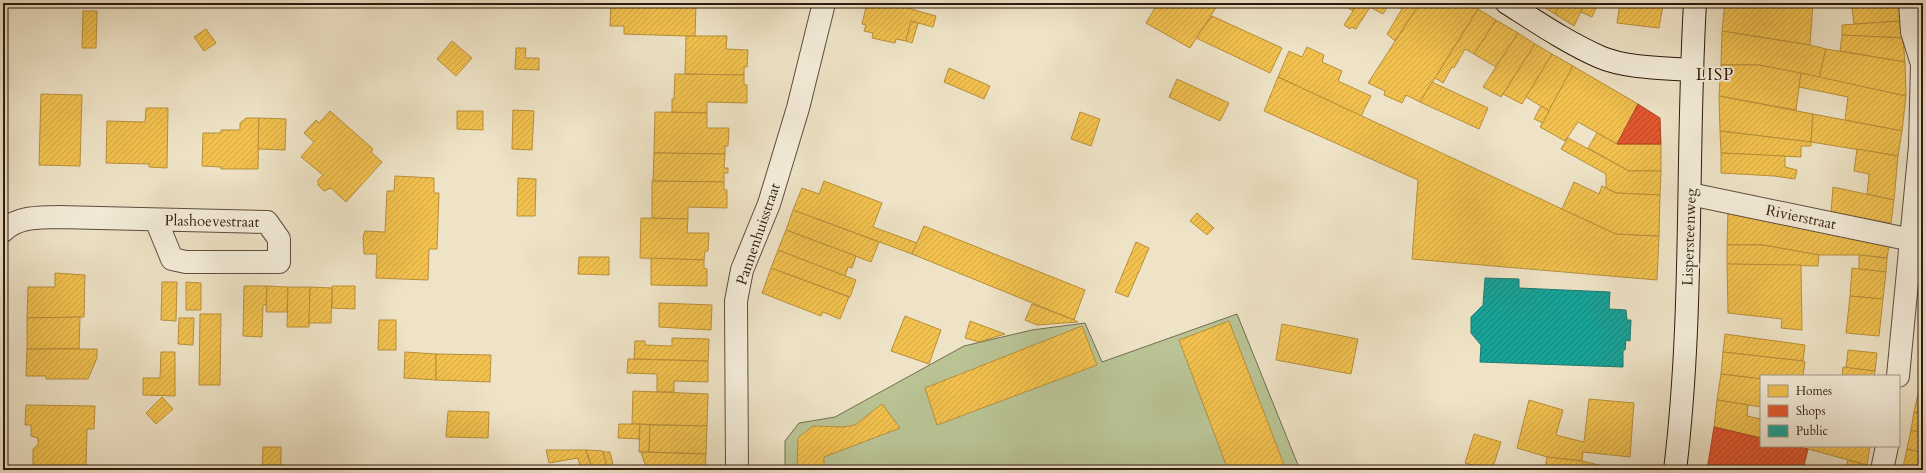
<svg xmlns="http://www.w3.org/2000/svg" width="1926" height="473" viewBox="0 0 1926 473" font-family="Cardo,serif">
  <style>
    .grass { fill: #b9c394; stroke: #736e52 }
    .homes { fill: url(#homes-hatch); stroke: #b78f3b }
    .shops { fill: url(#shops-hatch); stroke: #ad4525 }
    .public { fill: url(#public-hatch); stroke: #1e7a6f }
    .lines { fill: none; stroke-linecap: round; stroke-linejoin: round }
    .street-casing { stroke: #5d4c3e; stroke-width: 24 }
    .secondary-casing { stroke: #2d1a10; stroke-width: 24 }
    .street { stroke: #f4edda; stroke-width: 22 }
    .secondary { stroke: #f4edda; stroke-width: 22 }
    .labels { text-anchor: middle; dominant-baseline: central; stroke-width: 4; stroke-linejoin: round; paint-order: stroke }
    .street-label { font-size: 15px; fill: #2d1a10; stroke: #f4edda }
    .quarter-label { font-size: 17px; letter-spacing: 1px; fill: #2d1a10; stroke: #f4edda }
  </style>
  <defs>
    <pattern id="homes-hatch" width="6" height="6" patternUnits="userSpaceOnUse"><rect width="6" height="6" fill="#f2c14e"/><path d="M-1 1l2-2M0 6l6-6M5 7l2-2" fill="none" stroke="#d0a543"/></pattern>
    <pattern id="shops-hatch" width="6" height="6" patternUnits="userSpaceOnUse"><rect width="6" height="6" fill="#e4572e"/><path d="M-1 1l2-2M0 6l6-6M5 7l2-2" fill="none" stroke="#b94726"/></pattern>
    <pattern id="public-hatch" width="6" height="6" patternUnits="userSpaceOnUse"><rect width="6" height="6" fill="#17a398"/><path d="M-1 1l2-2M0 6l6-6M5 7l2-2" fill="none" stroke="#15847b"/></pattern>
  </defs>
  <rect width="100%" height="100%" fill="#eee3c6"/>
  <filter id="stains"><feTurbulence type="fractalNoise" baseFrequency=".005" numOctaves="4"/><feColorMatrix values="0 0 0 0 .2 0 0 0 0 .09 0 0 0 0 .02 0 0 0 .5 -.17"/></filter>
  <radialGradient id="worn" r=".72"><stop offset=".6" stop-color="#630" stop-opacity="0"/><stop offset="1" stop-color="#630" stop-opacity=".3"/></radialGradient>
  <polygon class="grass" points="1237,314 1300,470 785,470 785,441 799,423 835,417 964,346 1032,330 1085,323 1102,362"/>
  <g class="homes">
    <polygon points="611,3 729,3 729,5 696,5 695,36 686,36 624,34 624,26 610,26"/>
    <polygon points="867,3 890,3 936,16 933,27 911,21 906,41 896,39 895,43 872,38 873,33 864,31 866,25 862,24"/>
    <polygon points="1158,3 1219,3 1190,48 1146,23"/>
    <polygon points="1340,3 1358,3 1353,11"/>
    <polygon points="1358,3 1390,3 1383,14 1370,7 1356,29 1351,27 1350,29 1344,25"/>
    <polygon points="1393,3 1420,3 1395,41 1387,34 1402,9"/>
    <polygon points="1420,3 1468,3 1478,9 1420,102 1406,95 1402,103 1384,95 1385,91 1368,83"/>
    <polygon points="1537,3 1561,3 1555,14"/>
    <polygon points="1561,3 1585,3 1574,26 1555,14"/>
    <polygon points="1585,3 1598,3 1592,17 1581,12"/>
    <polygon points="1620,3 1663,5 1659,28 1617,23"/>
    <polygon points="1725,3 1813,3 1810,45 1722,31"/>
    <polygon points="1851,3 1897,3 1852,8"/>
    <polygon points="1899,3 1901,21 1854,24 1852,8"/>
    <polygon points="1478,9 1496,20 1474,54 1465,49 1454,68 1452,67 1443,83 1435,78"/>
    <polygon points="83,11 97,11 96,48 82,48"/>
    <polygon points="1212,16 1282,48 1270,73 1196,38"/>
    <polygon points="1496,20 1518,33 1496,67 1474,54"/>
    <polygon points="911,21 918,23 912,43 906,41"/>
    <polygon points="1901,21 1903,38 1842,35 1842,25"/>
    <polygon points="206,29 216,43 204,51 194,37"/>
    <polygon points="1722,31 1810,45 1826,49 1819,78 1759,65 1721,65"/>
    <polygon points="1518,33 1535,44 1501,97 1483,87"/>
    <polygon points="1842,35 1903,38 1905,62 1840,51"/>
    <polygon points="686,36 727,36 726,49 748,50 747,67 744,67 744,75 685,74"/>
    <polygon points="452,41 472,58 456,76 437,59"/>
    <polygon points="1535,44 1552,54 1522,104 1503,94"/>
    <polygon points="1307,47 1324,55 1322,62 1342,71 1338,81 1371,96 1361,116 1278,77 1289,51 1302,57"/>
    <polygon points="516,48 526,48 525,58 539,58 539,70 515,69"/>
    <polygon points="1826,49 1905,62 1906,96 1819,78"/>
    <polygon points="1552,54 1573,66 1549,111 1526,97"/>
    <polygon points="1721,65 1759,65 1801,73 1796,110 1719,96"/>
    <polygon points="1573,66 1638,104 1617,144 1578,122 1565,141 1540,127"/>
    <polygon points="949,68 990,86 984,99 944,82"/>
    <polygon points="1801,73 1906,96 1902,131 1845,120 1848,97 1799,87"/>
    <polygon points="675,74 744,75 744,85 747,85 747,103 707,102 707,113 672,112 672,99 674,99"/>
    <polygon points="1278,77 1616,234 1659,236 1657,280 1412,259 1418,180 1264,111"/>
    <polygon points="1177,79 1229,103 1220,121 1169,97"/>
    <polygon points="1432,82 1488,108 1479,129 1420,102"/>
    <polygon points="41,94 82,95 80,166 39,165"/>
    <polygon points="1719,96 1813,114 1811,142 1720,131"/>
    <polygon points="1541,106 1549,111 1543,123 1534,119"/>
    <polygon points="146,108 168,108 167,168 149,167 149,164 106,163 107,121 145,122"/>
    <polygon points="513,110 534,111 532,150 512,149"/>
    <polygon points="330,111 373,149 371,152 382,162 346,202 331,188 324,191 318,185 318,180 323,175 301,157 314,142 304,133 316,120 319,123"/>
    <polygon points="457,111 483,111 483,130 457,129"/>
    <polygon points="655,112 707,113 707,128 729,128 728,146 725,146 725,154 654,153"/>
    <polygon points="1080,112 1100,119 1091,146 1071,139"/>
    <polygon points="1813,114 1902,131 1898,156 1811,142"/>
    <polygon points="246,118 259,118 258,169 221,169 221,167 202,166 203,133 221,133 221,130 240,130 240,123"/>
    <polygon points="259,118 286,119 285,150 258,149"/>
    <polygon points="1720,131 1811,142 1811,146 1801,146 1801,157 1721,153"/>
    <polygon points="1597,133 1617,144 1661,144 1661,171 1629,171 1588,148"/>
    <polygon points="1568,138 1629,171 1661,171 1660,195 1616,193 1606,188 1606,174 1561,149"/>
    <polygon points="1857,149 1898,156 1894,200 1867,194 1869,174 1854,171"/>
    <polygon points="654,153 725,154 724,168 728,168 728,173 724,173 724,182 653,181"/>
    <polygon points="1721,153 1785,156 1785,167 1797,170 1795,179 1774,176 1721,173"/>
    <polygon points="395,176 434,178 434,193 439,193 437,249 429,249 428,280 376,278 377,254 364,254 363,237 365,231 385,232 387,191 394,191"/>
    <polygon points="518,178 536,179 535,216 517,216"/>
    <polygon points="652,181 724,182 724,190 727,190 727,208 688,207 688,219 652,218"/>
    <polygon points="824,181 882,203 873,227 917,243 912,254 793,210 802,188 819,194"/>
    <polygon points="1574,182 1599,194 1602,186 1616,193 1660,195 1659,236 1616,234 1562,209"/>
    <polygon points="1833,187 1894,200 1891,223 1831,213"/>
    <polygon points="793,210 879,242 871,262 786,230"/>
    <polygon points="1728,210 1890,240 1887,258 1859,255 1819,255 1763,245 1727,245"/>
    <polygon points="1197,213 1214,228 1207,235 1190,221"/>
    <polygon points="641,218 688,219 687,233 709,233 708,251 705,251 704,260 640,258"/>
    <polygon points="924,226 1085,290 1074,320 912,254"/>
    <polygon points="786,230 856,256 852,268 848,267 845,276 778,250"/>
    <polygon points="1136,242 1149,248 1128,297 1115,292"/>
    <polygon points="1727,245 1763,245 1819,255 1818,266 1727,264"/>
    <polygon points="778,250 856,280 850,297 771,268"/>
    <polygon points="1859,255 1887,258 1886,272 1859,270"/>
    <polygon points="579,257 609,257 609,275 578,274"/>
    <polygon points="651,258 704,260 704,268 707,269 707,286 651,285"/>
    <polygon points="1727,264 1801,265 1802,330 1781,328 1782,319 1728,313"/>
    <polygon points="771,268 849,297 840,319 823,312 821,316 762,293"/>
    <polygon points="1852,268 1886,272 1883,299 1850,296"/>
    <polygon points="55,273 85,275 84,317 27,318 28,287 55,287"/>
    <polygon points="162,282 177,282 176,321 161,320"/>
    <polygon points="186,282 201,283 201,310 186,310"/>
    <polygon points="244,286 267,286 266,305 263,305 262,337 243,336"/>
    <polygon points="267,286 288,287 287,312 266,312"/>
    <polygon points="332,286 355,286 355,309 332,308"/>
    <polygon points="288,287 310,287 309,327 287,327"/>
    <polygon points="310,287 332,288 331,323 309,323"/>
    <polygon points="1850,296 1883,299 1879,336 1846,333"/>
    <polygon points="659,303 712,305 711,330 659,327"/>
    <polygon points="1032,304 1074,320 1078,322 1037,325 1025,320"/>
    <polygon points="200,314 221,314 220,385 199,385"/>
    <polygon points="905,316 941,330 929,364 891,351"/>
    <polygon points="80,317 79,349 27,349 27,318"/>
    <polygon points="179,318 194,318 193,345 178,344"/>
    <polygon points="379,320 396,320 396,350 378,350"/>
    <polygon points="970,321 1005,334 979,342 965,338"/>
    <polygon points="1229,321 1286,470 1228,470 1179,340"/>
    <polygon points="1282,324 1358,339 1351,374 1276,360"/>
    <polygon points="1082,326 1097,365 937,425 925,388"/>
    <polygon points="1725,334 1805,345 1803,361 1723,352"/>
    <polygon points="672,338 709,339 708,361 634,359 635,341 645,341 645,345 672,346"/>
    <polygon points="27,349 97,349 97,358 88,379 46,379 46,376 26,376"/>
    <polygon points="1848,350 1877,353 1875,371 1846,368"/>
    <polygon points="161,352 175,352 175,396 143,395 143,378 160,378"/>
    <polygon points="405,352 436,354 436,380 404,378"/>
    <polygon points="1723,352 1803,361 1805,362 1803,376 1761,376 1761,379 1721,374"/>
    <polygon points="436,354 491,355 490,382 436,380"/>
    <polygon points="628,359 708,361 708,382 674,381 674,392 657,392 657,374 627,373"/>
    <polygon points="1843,367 1875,371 1874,376 1842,376"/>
    <polygon points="1922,373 1923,373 1923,395 1918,394"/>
    <polygon points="1721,374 1761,379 1761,407 1717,400"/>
    <polygon points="633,391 708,394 707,426 632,424"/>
    <polygon points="1918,394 1923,395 1923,415 1914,412"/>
    <polygon points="162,397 173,409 156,424 146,413"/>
    <polygon points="1589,399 1634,403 1630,457 1583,452 1582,461 1547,457 1517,448 1529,400 1563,410 1556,435 1584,442"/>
    <polygon points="1717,400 1748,405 1747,416 1761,419 1761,438 1714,427"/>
    <polygon points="882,404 900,428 824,457 824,470 797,470 798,438 813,426 843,427 855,425"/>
    <polygon points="26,405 95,406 94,429 87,429 86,468 33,467 33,449 38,445 38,438 31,436 31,425 25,425"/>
    <polygon points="448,411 489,412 488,438 446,437"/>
    <polygon points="1914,412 1923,415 1923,434 1911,430"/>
    <polygon points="619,424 640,424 639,439 618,438"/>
    <polygon points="640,424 650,425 649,452 639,452"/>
    <polygon points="650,425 707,426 706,454 649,452"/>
    <polygon points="1911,430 1923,434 1923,453 1907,449"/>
    <polygon points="1474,434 1501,442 1492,470 1465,463"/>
    <polygon points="1808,446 1870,446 1867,465 1808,449"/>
    <polygon points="263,447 281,447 281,470 262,470"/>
    <polygon points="1907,449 1923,453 1923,470 1903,467"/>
    <polygon points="546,450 586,450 592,469 581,470 578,458 549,463"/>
    <polygon points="586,450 603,451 608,470 593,470"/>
    <polygon points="603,452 610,452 614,469 608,470"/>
    <polygon points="641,452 706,454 705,470 647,470"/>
    <polygon points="1547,457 1582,461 1620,470 1552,470 1545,469"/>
    <polygon points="1848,460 1865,465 1864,470 1845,470"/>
  </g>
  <g class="shops">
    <polygon points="1638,104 1660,118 1661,144 1617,144"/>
    <polygon points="1714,427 1761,438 1761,446 1797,446 1808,449 1803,470 1707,470"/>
  </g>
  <polygon class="public" points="1485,278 1519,279 1519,288 1610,292 1609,309 1626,310 1627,320 1631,320 1630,341 1626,340 1625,350 1623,350 1623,367 1480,362 1481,345 1471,333 1471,317 1483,305"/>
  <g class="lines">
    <defs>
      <g id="street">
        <polyline points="1690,194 1912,240"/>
        <path d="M3,231C19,216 38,218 58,217L267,222L279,239V262H186L172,259L156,220"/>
        <polyline points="1898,376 1920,146 1922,64 1912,32 1910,3"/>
        <polyline points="737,470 736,301 742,270 769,204 798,108 824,3"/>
        <polyline points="1882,470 1887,446"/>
      </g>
      <g id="secondary">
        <path d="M1507,3C1537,22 1568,43 1600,57C1625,68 1665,68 1691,70"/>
        <path d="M1675,470C1694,315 1686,158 1695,3"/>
      </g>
    </defs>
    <use href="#street" class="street-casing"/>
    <use href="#secondary" class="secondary-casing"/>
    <use href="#street" class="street"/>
    <use href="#secondary" class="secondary"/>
  </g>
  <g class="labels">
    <g class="street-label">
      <text transform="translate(1801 217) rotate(12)">Rivierstraat</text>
      <text transform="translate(212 221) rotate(1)">Plashoevestraat</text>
      <text transform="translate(758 234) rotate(-71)">Pannenhuisstraat</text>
      <text transform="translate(1689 237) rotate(-88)">Lispersteenweg</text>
    </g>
    <g class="quarter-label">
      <text x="1715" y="74">LISP</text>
    </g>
  </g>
  <rect width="1926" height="473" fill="none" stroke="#eee3c6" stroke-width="16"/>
  <rect x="4" y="4" width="1918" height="465" fill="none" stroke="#2d1a10" stroke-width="2"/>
  <rect x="8" y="8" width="1910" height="457" fill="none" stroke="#2d1a10"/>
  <rect x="1760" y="375" width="140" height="72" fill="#f4edda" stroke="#a49989"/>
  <rect x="1768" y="385" width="20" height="12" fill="#f2c14e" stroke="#a49989"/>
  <text x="1796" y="395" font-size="12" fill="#2d1a10">Homes</text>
  <rect x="1768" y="405" width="20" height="12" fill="#e4572e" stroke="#a49989"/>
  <text x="1796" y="415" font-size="12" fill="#2d1a10">Shops</text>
  <rect x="1768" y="425" width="20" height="12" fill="#17a398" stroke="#a49989"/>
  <text x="1796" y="435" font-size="12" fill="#2d1a10">Public</text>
  <rect width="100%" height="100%" filter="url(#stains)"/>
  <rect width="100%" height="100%" fill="url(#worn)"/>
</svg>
